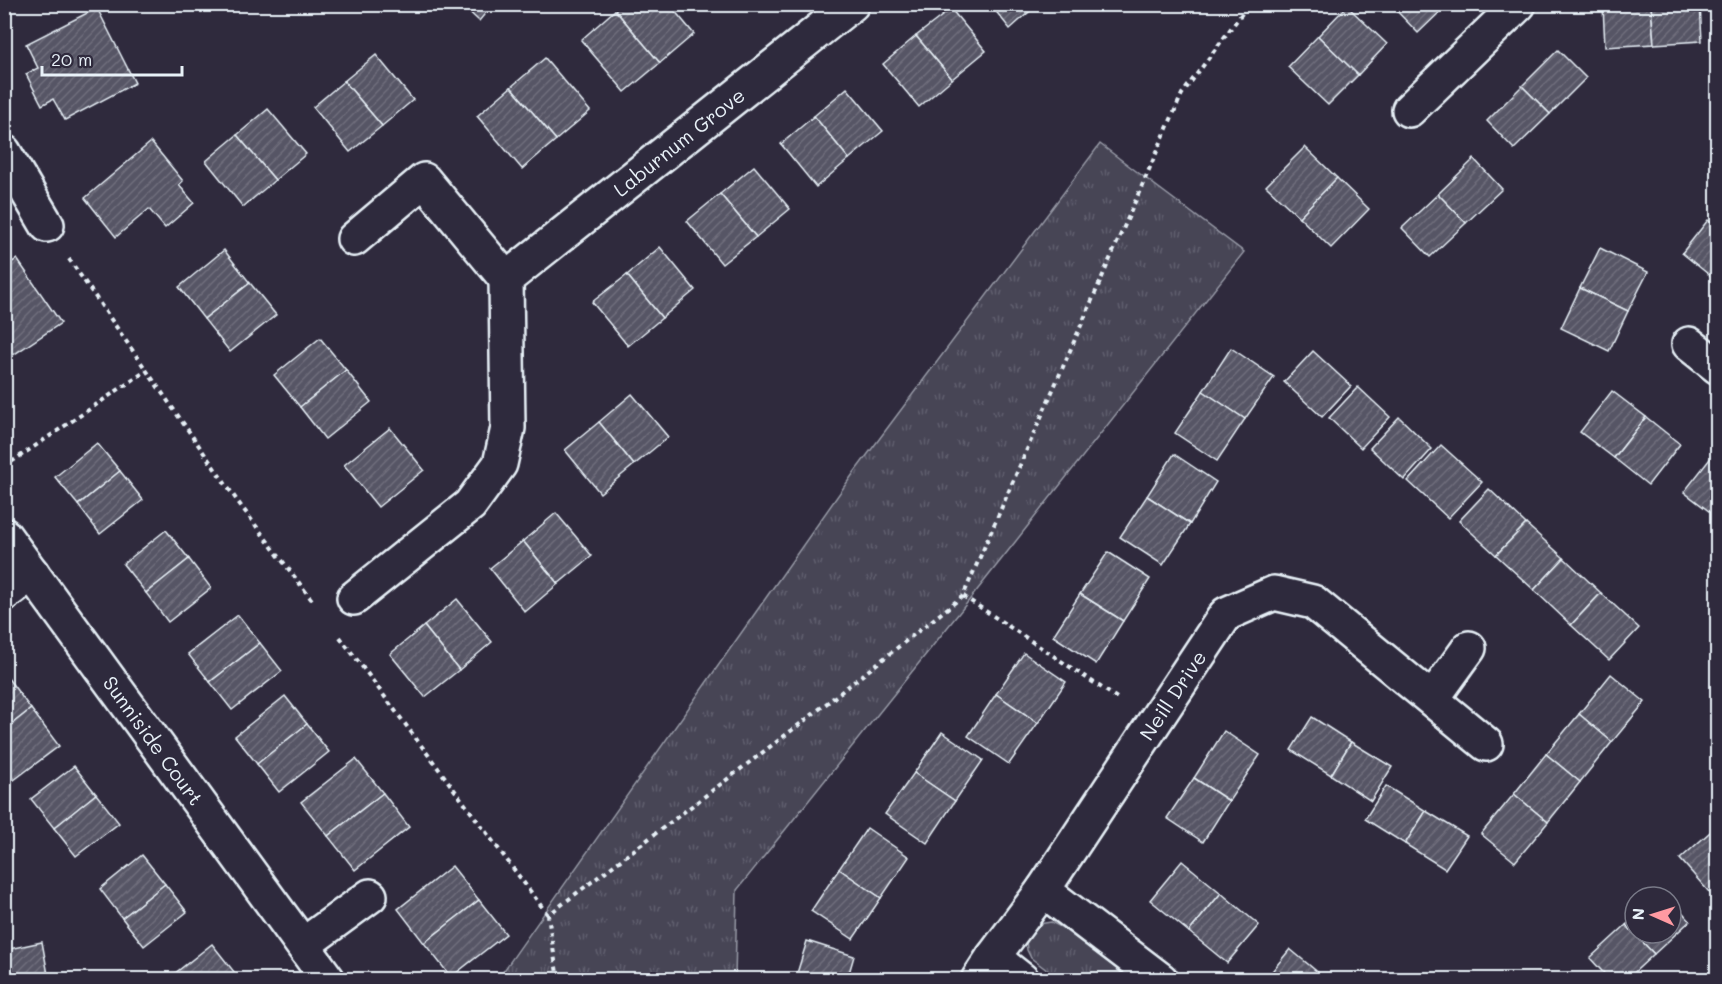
<svg xmlns="http://www.w3.org/2000/svg" width="1722" height="984" viewBox="0 0 1722 984" font-family="Mali,sans-serif">
  <style>
    .grass { fill: url(#grass-tufts); stroke: #979aa6; stroke-width: 1.5 }
    .building { fill: url(#building-hatch); stroke: #e8f1f8; stroke-width: 1.5 }
    .lines { fill: none; stroke-linecap: round; stroke-linejoin: round }
    .minor-casing { stroke: #e8f1f8; stroke-width: 38 }
    .path { stroke: #e8f1f8; stroke-width: 4; stroke-dasharray: 4.5 4.5; stroke-linecap: butt }
    .minor { stroke: #2f2a3d; stroke-width: 33 }
    .labels { text-anchor: middle; dominant-baseline: central; stroke-width: 5; stroke-linejoin: round; paint-order: stroke }
    .street-label { font-size: 20px; fill: #e8f1f8; stroke: #2f2a3d }
  </style>
  <defs>
    <pattern id="grass-tufts" width="24" height="20" patternUnits="userSpaceOnUse" patternTransform="scale(1.5)"><rect width="24" height="20" fill="#464455"/><path d="M3 7l-1-3M5 7V3M7 7l1-3M15 17l-1-3M17 17v-4M19 17l1-3" fill="none" stroke="#615f6e"/></pattern>
    <pattern id="building-hatch" width="6" height="6" patternUnits="userSpaceOnUse" patternTransform="scale(1.5)"><rect width="6" height="6" fill="#575565"/><path d="M-1 1l2-2M0 6l6-6M5 7l2-2" fill="none" stroke="#6f6e7c"/></pattern>
  </defs>
  <rect width="100%" height="100%" fill="#2f2a3d"/>
  <filter id="ink" filterUnits="userSpaceOnUse"><feTurbulence type="fractalNoise" baseFrequency=".0167" numOctaves="2"/><feDisplacementMap in="SourceGraphic" scale="12" xChannelSelector="R" yChannelSelector="G"/><feConvolveMatrix kernelMatrix="1 2 1 2 8 2 1 2 1" color-interpolation-filters="sRGB"/></filter>
  <g filter="url(#ink)">
    <g class="grass">
      <polygon points="1100,144 1244,252 963,608 737,890 735,979 498,979 853,474"/>
      <polygon points="1051,922 1061,927 1130,979 1059,979 1031,958 1027,950 1026,941 1030,932 1039,924"/>
    </g>
    <g class="building">
      <polygon points="461,4 493,4 479,21"/>
      <polygon points="622,4 669,4 694,34 660,63 615,10"/>
      <polygon points="990,4 1038,4 1010,29"/>
      <polygon points="1390,4 1442,4 1445,7 1418,33"/>
      <polygon points="1634,4 1651,4 1654,44 1605,47 1603,6"/>
      <polygon points="1651,4 1700,4 1702,41 1654,44"/>
      <polygon points="1347,6 1387,44 1358,75 1318,36"/>
      <polygon points="97,8 135,83 65,120 53,99 42,105 26,74 38,68 26,44"/>
      <polygon points="951,9 986,51 952,79 916,36"/>
      <polygon points="615,10 660,63 625,92 581,40"/>
      <polygon points="916,36 952,79 919,107 883,64"/>
      <polygon points="1318,36 1358,75 1328,105 1288,67"/>
      <polygon points="1558,50 1586,78 1550,114 1522,86"/>
      <polygon points="376,55 413,100 382,126 344,81"/>
      <polygon points="545,58 590,111 556,140 511,87"/>
      <polygon points="344,81 382,126 350,152 313,107"/>
      <polygon points="1522,86 1550,114 1514,149 1487,121"/>
      <polygon points="511,87 556,140 522,169 477,116"/>
      <polygon points="847,88 883,131 849,159 814,116"/>
      <polygon points="268,109 306,154 275,180 237,135"/>
      <polygon points="814,116 849,159 816,187 781,144"/>
      <polygon points="237,135 275,180 243,207 206,161"/>
      <polygon points="151,142 183,181 179,185 194,203 165,228 149,209 116,237 85,198"/>
      <polygon points="1305,147 1337,178 1299,217 1266,186"/>
      <polygon points="1474,159 1502,189 1466,223 1438,194"/>
      <polygon points="754,166 790,209 756,237 720,194"/>
      <polygon points="1337,178 1369,209 1331,248 1299,217"/>
      <polygon points="720,194 756,237 722,264 687,221"/>
      <polygon points="1438,194 1466,223 1430,257 1402,228"/>
      <polygon points="1708,220 1718,228 1718,282 1682,253"/>
      <polygon points="660,247 695,290 662,318 627,275"/>
      <polygon points="1600,248 1648,272 1628,311 1580,288"/>
      <polygon points="224,250 250,283 204,319 179,287"/>
      <polygon points="17,259 61,323 4,361 4,267"/>
      <polygon points="627,275 662,318 628,346 592,302"/>
      <polygon points="250,283 276,315 230,352 204,319"/>
      <polygon points="1580,288 1628,311 1609,351 1561,328"/>
      <polygon points="320,338 346,370 300,407 274,375"/>
      <polygon points="1231,348 1274,377 1245,419 1203,391"/>
      <polygon points="1313,351 1351,386 1322,417 1284,382"/>
      <polygon points="346,370 371,402 325,439 300,407"/>
      <polygon points="1358,387 1390,417 1361,448 1329,418"/>
      <polygon points="1203,391 1245,419 1217,461 1175,433"/>
      <polygon points="1612,391 1646,417 1614,458 1580,432"/>
      <polygon points="632,394 668,437 634,465 599,422"/>
      <polygon points="1399,417 1432,449 1404,480 1370,448"/>
      <polygon points="1646,417 1680,444 1648,485 1614,458"/>
      <polygon points="599,422 634,465 600,493 565,450"/>
      <polygon points="390,428 424,470 378,507 344,465"/>
      <polygon points="97,443 120,471 78,505 55,477"/>
      <polygon points="1441,445 1482,482 1448,518 1408,481"/>
      <polygon points="1717,450 1718,450 1718,518 1684,492"/>
      <polygon points="1174,454 1216,482 1190,524 1147,496"/>
      <polygon points="120,471 143,500 100,534 78,505"/>
      <polygon points="1489,489 1526,524 1496,555 1459,521"/>
      <polygon points="1147,496 1190,524 1163,565 1120,537"/>
      <polygon points="556,513 592,556 558,584 523,541"/>
      <polygon points="1526,524 1564,558 1534,590 1496,555"/>
      <polygon points="166,530 189,559 146,593 123,564"/>
      <polygon points="523,541 558,584 525,612 490,568"/>
      <polygon points="1108,552 1150,579 1123,621 1080,594"/>
      <polygon points="1564,558 1601,593 1571,625 1534,590"/>
      <polygon points="189,559 211,588 168,622 146,593"/>
      <polygon points="1601,593 1639,628 1609,660 1571,625"/>
      <polygon points="1080,594 1123,621 1096,664 1053,636"/>
      <polygon points="457,599 492,642 459,670 424,626"/>
      <polygon points="238,615 260,643 210,682 188,654"/>
      <polygon points="424,626 459,670 425,697 390,654"/>
      <polygon points="260,643 282,671 232,710 210,682"/>
      <polygon points="1024,653 1066,682 1038,723 996,694"/>
      <polygon points="4,673 31,709 4,730"/>
      <polygon points="1611,674 1645,702 1612,742 1579,714"/>
      <polygon points="996,694 1038,723 1009,764 968,736"/>
      <polygon points="285,696 307,724 257,764 235,736"/>
      <polygon points="31,709 59,746 14,780 4,767 4,730"/>
      <polygon points="1579,714 1612,742 1580,782 1546,754"/>
      <polygon points="1312,717 1351,742 1331,775 1291,750"/>
      <polygon points="307,724 329,752 279,792 257,764"/>
      <polygon points="1224,731 1260,755 1229,801 1194,778"/>
      <polygon points="942,732 983,760 955,801 914,773"/>
      <polygon points="1351,742 1392,767 1371,801 1331,775"/>
      <polygon points="1546,754 1580,782 1548,822 1514,794"/>
      <polygon points="356,759 383,793 328,836 301,802"/>
      <polygon points="74,766 96,794 54,828 31,799"/>
      <polygon points="914,773 955,801 927,843 885,814"/>
      <polygon points="1194,778 1229,801 1203,842 1167,818"/>
      <polygon points="1386,786 1426,811 1405,844 1365,819"/>
      <polygon points="383,793 409,827 355,870 328,836"/>
      <polygon points="96,794 119,823 76,856 54,828"/>
      <polygon points="1514,794 1548,822 1515,862 1481,834"/>
      <polygon points="1426,811 1467,836 1445,869 1405,844"/>
      <polygon points="1718,825 1718,898 1716,900 1680,859"/>
      <polygon points="867,828 909,857 881,898 839,869"/>
      <polygon points="142,855 165,884 122,918 100,889"/>
      <polygon points="1182,861 1221,893 1189,932 1150,900"/>
      <polygon points="452,866 479,900 424,943 398,909"/>
      <polygon points="839,869 881,898 853,939 811,911"/>
      <polygon points="165,884 187,912 144,946 122,918"/>
      <polygon points="1221,893 1259,925 1227,963 1189,932"/>
      <polygon points="1671,899 1690,921 1654,954 1626,925 1635,917 1635,933 1671,933"/>
      <polygon points="479,900 506,934 451,977 424,943"/>
      <polygon points="1626,925 1654,954 1626,980 1610,980 1590,958"/>
      <polygon points="807,941 854,956 847,980 795,980"/>
      <polygon points="42,942 49,980 4,980 4,950"/>
      <polygon points="212,944 235,973 226,980 170,980 169,978"/>
      <polygon points="1290,949 1327,980 1265,980"/>
    </g>
    <g class="lines">
      <defs>
        <g id="minor">
          <polyline points="1409,110 1519,4"/>
          <polyline points="4,152 47,225"/>
          <polyline points="354,239 424,180 506,279"/>
          <polyline points="1689,344 1718,367"/>
          <path id="s1" d="M4,535L328,980"/>
          <polyline points="4,594 32,573"/>
          <path id="s2" d="M354,598L470,505L500,464L508,428L506,279L852,4"/>
          <polyline points="1432,699 1469,648"/>
          <polyline points="1043,890 1161,980"/>
          <polyline points="303,945 370,896"/>
          <polyline points="993,957 1022,980"/>
          <path id="s3" d="M978,980L993,957L1043,890L1226,614L1274,593L1313,602L1486,744"/>
        </g>
      </defs>
      <use href="#minor" class="minor-casing"/>
      <g class="path">
        <polyline points="69,259 238,502 312,600"/>
        <polyline points="4,467 146,371"/>
        <polyline points="963,596 1120,700"/>
        <polyline points="340,637 548,915"/>
        <polyline points="558,980 548,915 808,718 963,596 1182,94 1249,4"/>
      </g>
      <use href="#minor" class="minor"/>
    </g>
  </g>
  <g class="labels">
    <g class="street-label">
      <text stroke="none"><textPath href="#s2" startOffset="606">Laburnum Grove</textPath></text>
      <text stroke="none"><textPath href="#s3" startOffset="345">Neill Drive</textPath></text>
      <text stroke="none"><textPath href="#s1" startOffset="254">Sunniside Court</textPath></text>
    </g>
  </g>
  <rect width="1722" height="984" fill="none" stroke="#2f2a3d" stroke-width="24"/>
  <rect x="12" y="12" width="1698" height="960" fill="none" stroke="#e8f1f8" stroke-width="2" filter="url(#ink)"/>
  <g transform="translate(1653 915) rotate(273)"><circle r="28" fill="#2f2a3d" stroke="#797a88" stroke-width="1.5"/>
  <path d="M0-4.5L10 22L0 15L-10 22Z" fill="#ff9aa2"/>
  <text y="-9" font-size="16" font-weight="bold" text-anchor="middle" fill="#e8f1f8">N</text>
  </g>
  <path d="M42 66v9h140v-9" fill="none" stroke="#e8f1f8" stroke-width="3"/>
  <text x="51" y="66" font-size="18" fill="#e8f1f8" stroke="#2f2a3d" stroke-width="4.5" paint-order="stroke">20 m</text>
</svg>
